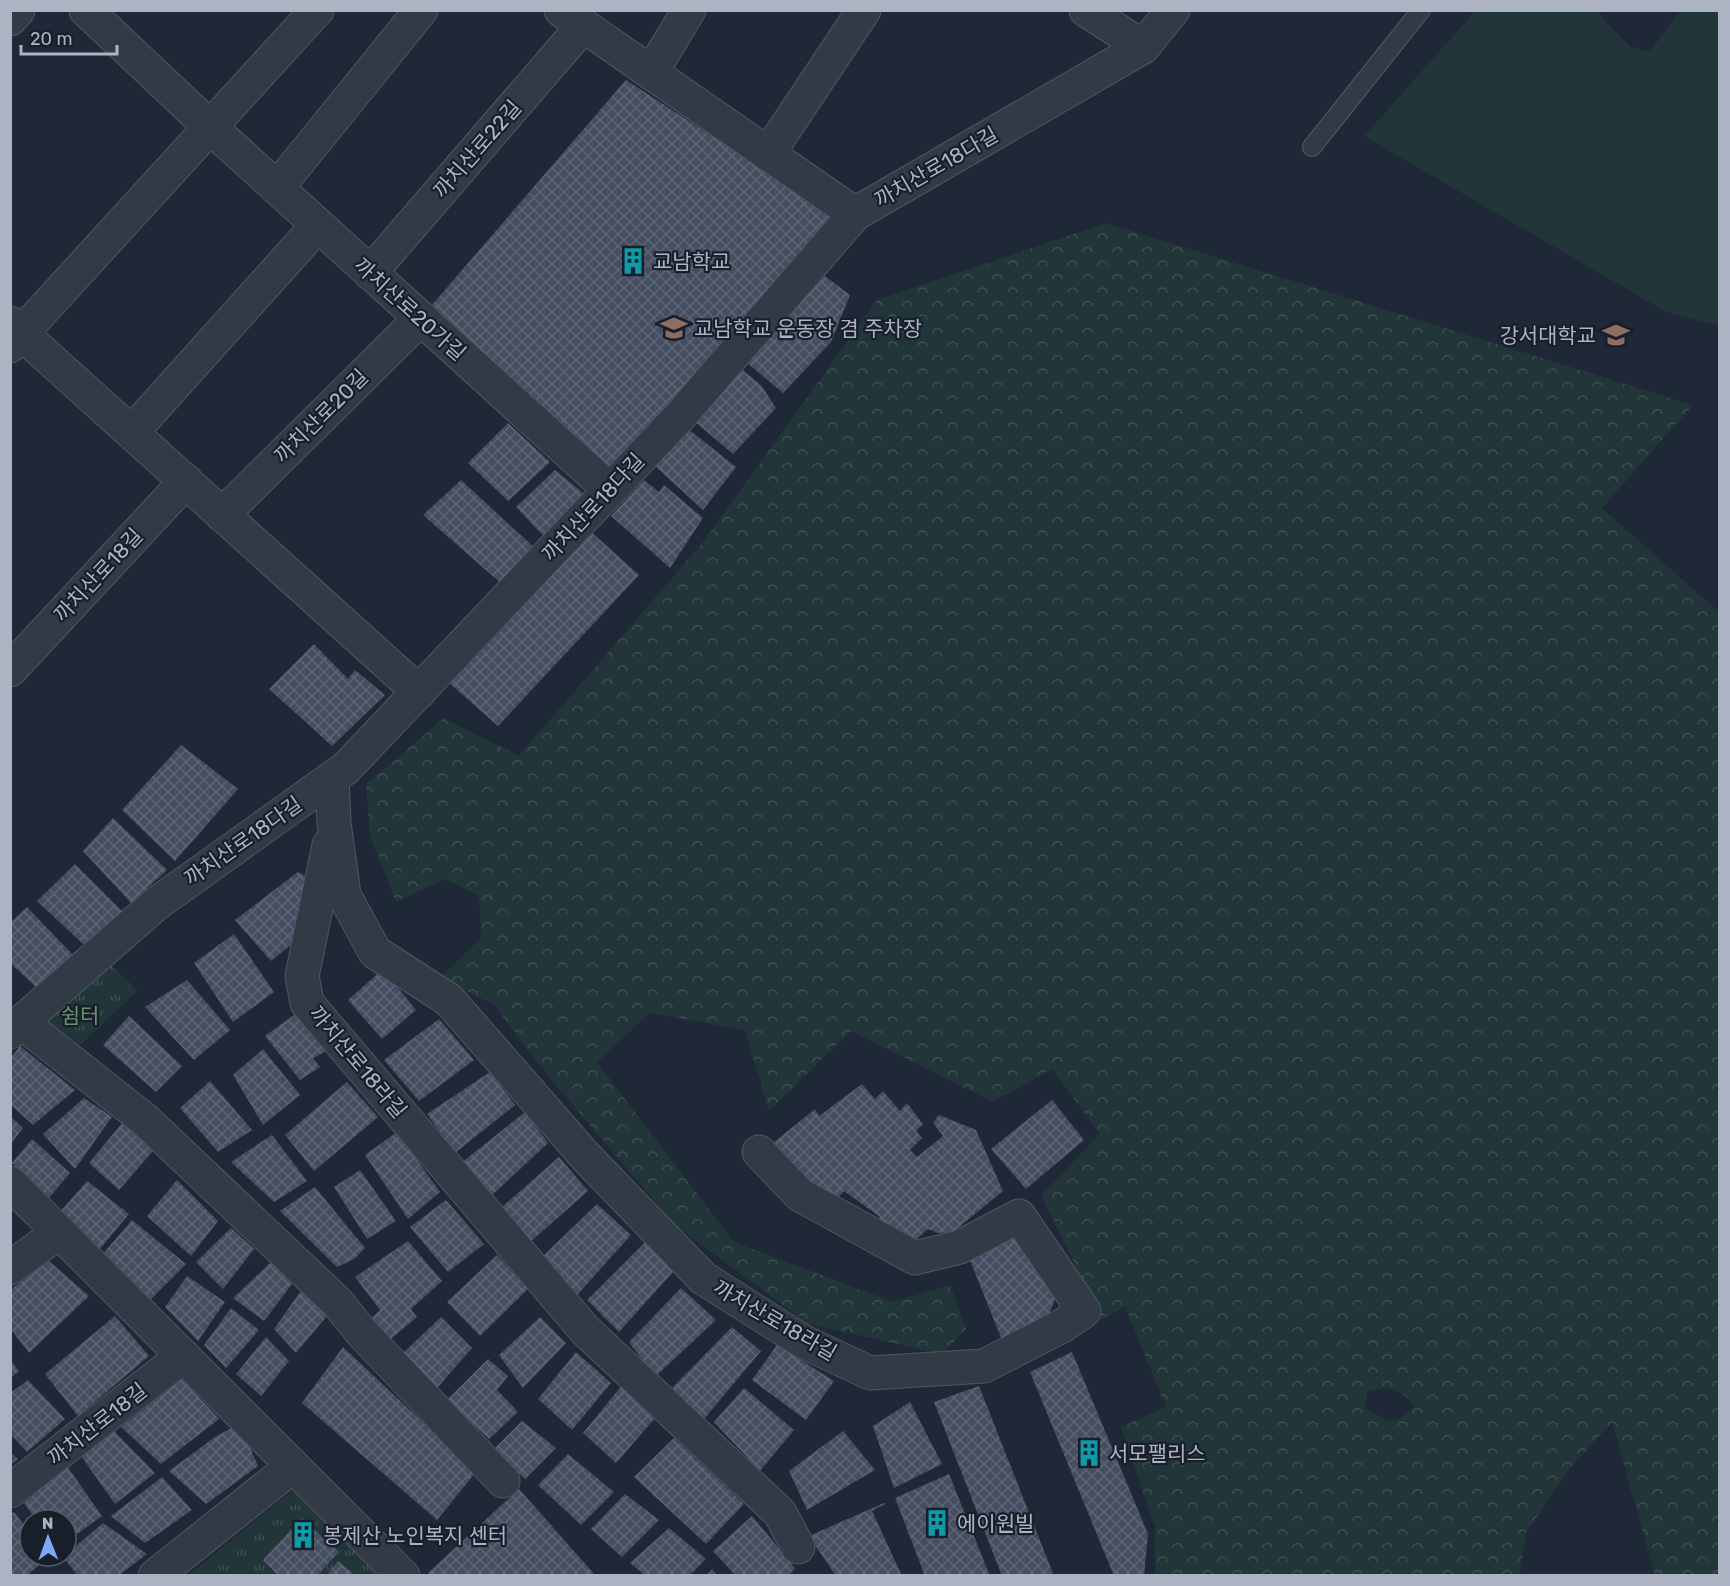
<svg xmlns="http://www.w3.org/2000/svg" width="1730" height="1586" viewBox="0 0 1730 1586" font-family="Rubik,'Noto Sans KR',sans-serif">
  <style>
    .grass { fill: url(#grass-tufts) }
    .forest { fill: url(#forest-crowns); fill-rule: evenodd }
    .pitch { fill: #223538 }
    .building { fill: url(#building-cross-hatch) }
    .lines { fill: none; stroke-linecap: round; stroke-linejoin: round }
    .lane-casing { stroke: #505764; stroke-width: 20 }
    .street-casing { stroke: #505764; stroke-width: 35 }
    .lane { stroke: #323a46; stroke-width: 18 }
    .street { stroke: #323a46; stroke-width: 33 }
    .labels { text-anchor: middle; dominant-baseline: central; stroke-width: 4.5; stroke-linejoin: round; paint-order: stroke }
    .street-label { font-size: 21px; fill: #acb4c3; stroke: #181f2a }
    .poi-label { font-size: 21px; fill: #acb4c3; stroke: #181f2a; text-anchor: start }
    .park-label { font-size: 21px; fill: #649371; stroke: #181f2a }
  </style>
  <defs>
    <pattern id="grass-tufts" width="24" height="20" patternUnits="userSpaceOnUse" patternTransform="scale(1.5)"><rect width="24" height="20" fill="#223538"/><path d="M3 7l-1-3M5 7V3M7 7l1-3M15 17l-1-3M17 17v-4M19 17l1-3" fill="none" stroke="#3f5053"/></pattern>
    <pattern id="forest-crowns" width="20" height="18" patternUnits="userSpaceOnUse" patternTransform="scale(1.5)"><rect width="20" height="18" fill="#223538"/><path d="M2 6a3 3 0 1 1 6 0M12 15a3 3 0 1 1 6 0" fill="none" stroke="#3f5053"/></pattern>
    <pattern id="building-cross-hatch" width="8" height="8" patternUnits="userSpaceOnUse" patternTransform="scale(1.5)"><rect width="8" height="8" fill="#454e60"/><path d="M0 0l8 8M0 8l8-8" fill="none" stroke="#5d6575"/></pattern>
  </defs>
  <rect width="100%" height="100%" fill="#1f2836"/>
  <g class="grass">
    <polygon points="108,962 137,991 80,1045 42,1018"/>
    <polygon points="296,1488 383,1576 187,1576"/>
  </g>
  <path class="forest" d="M1106,223L1693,405L1602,508L1719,612V1575H1655L1612,1422L1568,1471L1526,1533L1520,1575H1155V1527L1121,1427L1166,1407L1125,1306L1102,1320L1041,1195L1100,1134L1052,1069L993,1102L851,1031L769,1111L745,1030L650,1013L597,1062L734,1242L893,1302L950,1285L966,1329L942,1354L809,1324L676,1226L548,1076L494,1005L440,978L481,938L479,896L445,879L396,902L370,835L366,784L444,718L519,756L703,542L877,300ZM1386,1388C1399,1391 1407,1395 1414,1407C1393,1428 1389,1422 1366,1409L1367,1392Z"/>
  <polygon class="pitch" points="1475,11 1598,11 1606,22 1631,47 1650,51 1680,11 1719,11 1719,326 1666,312 1364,136"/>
  <g class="building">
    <polygon points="626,80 836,217 611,469 432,305"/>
    <polygon points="822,274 850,295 831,342 783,393 746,362"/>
    <polygon points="740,368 761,385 776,408 733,454 693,420"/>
    <polygon points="508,423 550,462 508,501 468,463"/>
    <polygon points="687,428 736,467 703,510 654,465"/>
    <polygon points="555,470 589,498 548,541 516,507"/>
    <polygon points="461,480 537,550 503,585 423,515"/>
    <polygon points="644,480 659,492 664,485 703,518 670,568 611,516"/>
    <polygon points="589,530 639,575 498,726 448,682"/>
    <polygon points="314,644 348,679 355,670 385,695 332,746 269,689"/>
    <polygon points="181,745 238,789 175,861 122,810"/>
    <polygon points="113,818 167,870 131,903 83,851"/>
    <polygon points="75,864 124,913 84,945 37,901"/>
    <polygon points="298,872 310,879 297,940 271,961 235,920"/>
    <polygon points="27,907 73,955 37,988 10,963 10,923"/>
    <polygon points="234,934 274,992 233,1022 194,963"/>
    <polygon points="383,969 416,1010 382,1039 348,1000"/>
    <polygon points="187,980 230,1030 194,1060 145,1007"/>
    <polygon points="298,1012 328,1050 313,1058 320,1067 300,1080 265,1036"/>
    <polygon points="129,1016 182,1066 156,1092 103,1045"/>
    <polygon points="439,1019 474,1060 419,1101 384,1060"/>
    <polygon points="20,1046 75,1090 33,1125 10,1104 10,1059"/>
    <polygon points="263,1049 300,1095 263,1125 233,1075"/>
    <polygon points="490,1072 515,1105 455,1153 427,1114"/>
    <polygon points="210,1081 252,1130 218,1152 180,1108"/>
    <polygon points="347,1082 378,1117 314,1171 285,1135"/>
    <polygon points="862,1084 875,1099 883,1091 900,1111 907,1103 923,1124 916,1131 922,1138 910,1150 917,1157 943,1136 933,1123 939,1115 976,1130 1003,1191 953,1232 938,1233 928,1229 909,1246 873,1225 880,1217 844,1191 834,1202 806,1184 773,1143 815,1109 819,1116"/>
    <polygon points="84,1098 112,1117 75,1169 43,1134"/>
    <polygon points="1052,1100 1084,1140 1026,1189 991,1149"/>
    <polygon points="525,1112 548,1143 488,1199 460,1164"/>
    <polygon points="10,1116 23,1128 10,1145"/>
    <polygon points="123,1122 153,1151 119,1190 89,1163"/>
    <polygon points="397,1132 440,1192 408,1219 365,1155"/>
    <polygon points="272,1135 307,1181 274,1202 231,1162"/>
    <polygon points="32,1139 70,1173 49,1198 12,1163"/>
    <polygon points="559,1157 588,1191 529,1243 502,1207"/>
    <polygon points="360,1170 396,1221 367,1239 334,1187"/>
    <polygon points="177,1180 218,1221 191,1256 147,1216"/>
    <polygon points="87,1181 129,1214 100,1249 60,1212"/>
    <polygon points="315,1187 365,1248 354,1259 337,1267 280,1211"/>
    <polygon points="446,1200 484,1244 448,1272 410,1227"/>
    <polygon points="597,1204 631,1235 577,1295 542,1257"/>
    <polygon points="132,1220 186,1264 150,1300 102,1255"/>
    <polygon points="231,1228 254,1249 223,1289 196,1262"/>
    <polygon points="1010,1239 1021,1239 1058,1291 1049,1315 1002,1340 969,1258"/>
    <polygon points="408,1241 442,1281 411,1309 417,1317 385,1344 368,1321 380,1310 355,1277"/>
    <polygon points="645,1242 673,1272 619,1332 587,1300"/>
    <polygon points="497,1255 528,1289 480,1336 447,1302"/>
    <polygon points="49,1261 89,1296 29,1353 10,1328 10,1290"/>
    <polygon points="271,1262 292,1284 264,1321 233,1298"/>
    <polygon points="187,1276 225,1302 198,1341 165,1307"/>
    <polygon points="681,1288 716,1320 655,1377 629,1342"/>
    <polygon points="300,1292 331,1311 296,1353 274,1329"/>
    <polygon points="231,1308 259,1330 226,1368 204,1345"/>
    <polygon points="115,1316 149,1356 78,1416 45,1374"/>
    <polygon points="441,1317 472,1348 438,1387 402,1354"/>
    <polygon points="540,1317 566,1343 523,1388 499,1355"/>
    <polygon points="732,1327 761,1351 704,1419 672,1388"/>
    <polygon points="266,1337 289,1361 261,1396 236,1374"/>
    <polygon points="777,1345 834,1381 806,1420 752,1380"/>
    <polygon points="343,1347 476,1472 437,1520 302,1403"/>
    <polygon points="576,1352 611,1383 572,1430 538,1399"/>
    <polygon points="1072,1352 1148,1534 1144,1576 1114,1576 1030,1372"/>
    <polygon points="10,1359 19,1371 10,1379"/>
    <polygon points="488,1359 508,1376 497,1390 518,1412 489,1439 447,1400"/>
    <polygon points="182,1379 219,1419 161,1464 121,1427"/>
    <polygon points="28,1380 65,1419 27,1452 10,1434 10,1393"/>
    <polygon points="623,1384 656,1417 616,1463 583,1433"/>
    <polygon points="979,1386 1054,1576 1002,1576 934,1402"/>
    <polygon points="744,1388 794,1430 760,1471 714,1422"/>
    <polygon points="910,1402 942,1464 894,1488 873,1426"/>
    <polygon points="522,1421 556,1448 525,1479 493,1450"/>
    <polygon points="235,1426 245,1436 258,1466 206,1504 169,1471 215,1437"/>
    <polygon points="114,1431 155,1473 115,1504 81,1456"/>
    <polygon points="843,1431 875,1470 807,1510 789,1471"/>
    <polygon points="674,1438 744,1504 706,1544 634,1477"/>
    <polygon points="10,1452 18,1459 10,1465"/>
    <polygon points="568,1454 614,1492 581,1525 538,1485"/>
    <polygon points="67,1466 102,1516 66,1542 66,1520 36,1520 24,1503"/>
    <polygon points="949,1474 990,1576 925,1576 895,1498"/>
    <polygon points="162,1477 192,1510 145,1543 111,1516"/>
    <polygon points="519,1489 596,1576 430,1576 428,1573"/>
    <polygon points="625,1494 659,1520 622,1557 591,1529"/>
    <polygon points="884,1503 885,1504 872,1511 902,1576 836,1576 809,1536"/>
    <polygon points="14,1512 30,1533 30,1556 49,1557 26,1576 10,1576 10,1515"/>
    <polygon points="752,1516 795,1568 788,1576 736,1576 713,1551"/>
    <polygon points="302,1518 339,1552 317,1576 279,1576 263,1560"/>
    <polygon points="103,1523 147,1554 118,1576 78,1576 63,1557"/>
    <polygon points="669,1528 706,1559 689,1576 646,1576 630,1563"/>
    <polygon points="338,1561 356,1576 326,1576"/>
    <polygon points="712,1569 718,1576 706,1576"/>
  </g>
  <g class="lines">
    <defs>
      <polyline id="lane" points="1312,147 1421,10"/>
      <g id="street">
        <polyline points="86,10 210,127 610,490"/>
        <polyline points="561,10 855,214"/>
        <polyline points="1086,10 1143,47"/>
        <polyline points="10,19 18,10"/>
        <polyline points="651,73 689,10"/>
        <polyline points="768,154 864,10"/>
        <polyline points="277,188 421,10"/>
        <polyline points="370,273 583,26"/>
        <polyline points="10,323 419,692"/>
        <polyline points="10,346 317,10"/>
        <polyline points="132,432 318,225"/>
        <polyline points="222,515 421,318"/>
        <polyline points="10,670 186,481"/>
        <polyline points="332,779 334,823 344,895 375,952 449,1000 586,1157 703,1278 804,1342 870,1373 984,1366 1062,1326 1084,1311 1019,1216 960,1247 915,1258 800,1195 759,1152"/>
        <polyline points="329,845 302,976 307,1003 585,1330 780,1513 798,1547"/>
        <polyline points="21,1022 144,1119 337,1302 363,1334 503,1481"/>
        <polyline points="10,1032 156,904 346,768 681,415 855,214 1143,47 1173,10"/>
        <polyline points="10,1183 403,1576"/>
        <polyline points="10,1268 59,1232"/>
        <polyline points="10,1491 183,1356"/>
        <polyline points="155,1576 293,1466"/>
      </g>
    </defs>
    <use href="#lane" class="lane-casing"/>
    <use href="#street" class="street-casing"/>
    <use href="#lane" class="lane"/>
    <use href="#street" class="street"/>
  </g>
  <defs>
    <symbol id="building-bare" viewBox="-9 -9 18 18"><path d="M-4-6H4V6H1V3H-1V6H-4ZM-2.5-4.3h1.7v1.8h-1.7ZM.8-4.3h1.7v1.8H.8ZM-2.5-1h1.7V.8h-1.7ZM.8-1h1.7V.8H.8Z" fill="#0f9aa8" stroke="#181f2a" stroke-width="2.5" paint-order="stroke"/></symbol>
    <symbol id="school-bare" viewBox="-9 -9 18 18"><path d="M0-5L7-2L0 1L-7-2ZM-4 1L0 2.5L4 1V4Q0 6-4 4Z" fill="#8d6e63" stroke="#181f2a" stroke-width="2.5" paint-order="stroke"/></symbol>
    <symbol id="university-bare" viewBox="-9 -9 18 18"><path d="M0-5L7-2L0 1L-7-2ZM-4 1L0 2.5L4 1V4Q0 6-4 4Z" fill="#8d6e63" stroke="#181f2a" stroke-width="2.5" paint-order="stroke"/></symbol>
  </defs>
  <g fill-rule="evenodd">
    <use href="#building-bare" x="614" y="242" width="38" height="38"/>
    <use href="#school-bare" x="655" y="309" width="38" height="38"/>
    <use href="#university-bare" x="1597" y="316" width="38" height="38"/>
    <use href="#building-bare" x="1070" y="1434" width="38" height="38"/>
    <use href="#building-bare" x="918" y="1504" width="38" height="38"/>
    <use href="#building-bare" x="284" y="1516" width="38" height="38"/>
  </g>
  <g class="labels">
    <g class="street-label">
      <text transform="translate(477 149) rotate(-49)">까치산로22길</text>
      <text transform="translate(936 167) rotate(-30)">까치산로18다길</text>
      <text transform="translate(410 309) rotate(42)">까치산로20가길</text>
      <text transform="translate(321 416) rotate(-45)">까치산로20길</text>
      <text transform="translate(593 507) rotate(-47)">까치산로18다길</text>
      <text transform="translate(98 575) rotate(-47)">까치산로18길</text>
      <text transform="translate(243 841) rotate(-35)">까치산로18다길</text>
      <text transform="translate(358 1062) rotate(50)">까치산로18라길</text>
      <text transform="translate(775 1320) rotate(30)">까치산로18라길</text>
      <text transform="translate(97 1424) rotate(-38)">까치산로18길</text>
    </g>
    <g class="poi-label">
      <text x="653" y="261">교남학교</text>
      <text x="694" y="328">교남학교 운동장 겸 주차장</text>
      <text x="1596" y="335" text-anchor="end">강서대학교</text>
      <text x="1109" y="1453">서모팰리스</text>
      <text x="957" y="1523">에이원빌</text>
      <text x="323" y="1535">봉제산 노인복지 센터</text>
    </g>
    <g class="park-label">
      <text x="80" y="1015">쉼터</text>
    </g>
  </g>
  <rect width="1730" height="1586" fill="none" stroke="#acb4c3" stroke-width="24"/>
  <g transform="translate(48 1538) rotate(359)"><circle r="28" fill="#181f2a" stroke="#535b67" stroke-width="1.5"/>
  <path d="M0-4.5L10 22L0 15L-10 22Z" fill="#7da7f7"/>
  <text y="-9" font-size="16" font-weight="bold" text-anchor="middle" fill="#acb4c3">N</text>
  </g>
  <path d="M21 45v9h96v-9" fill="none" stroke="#acb4c3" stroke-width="3"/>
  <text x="30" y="45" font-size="18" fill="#acb4c3" stroke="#181f2a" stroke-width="4.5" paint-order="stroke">20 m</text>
</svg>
